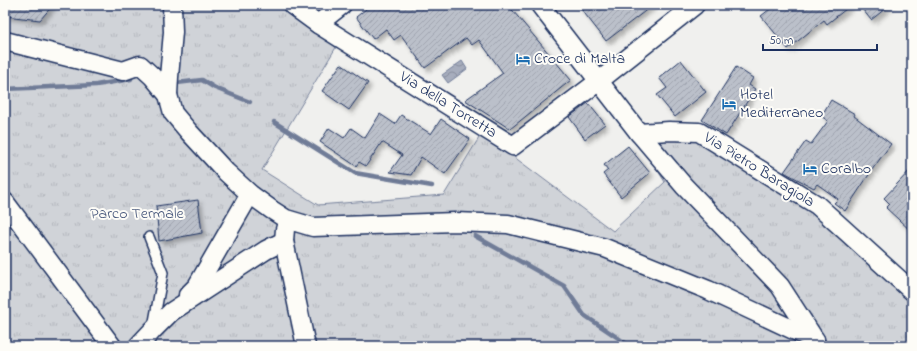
<svg xmlns="http://www.w3.org/2000/svg" width="917" height="351" viewBox="0 0 917 351" font-family="'Indie Flower',sans-serif">
  <style>
    .park { fill: url(#park-tufts); stroke: #76819b }
    .water { fill: url(#water-waves); stroke: #6f7b97 }
    .lines { fill: none; stroke-linecap: round; stroke-linejoin: round }
    .stream { stroke: #6f7b97; stroke-width: 4.5 }
    .building { fill: url(#building-hatch); stroke: #1b2f5e; filter: url(#shadow) }
    .lane-casing { stroke: #1b2f5e; stroke-width: 12 }
    .street-casing { stroke: #1b2f5e; stroke-width: 21 }
    .lane { stroke: #fdfcf7; stroke-width: 9 }
    .street { stroke: #fdfcf7; stroke-width: 18 }
    .labels { text-anchor: middle; dominant-baseline: central; stroke-width: 4; stroke-linejoin: round; paint-order: stroke }
    .poi-label { font-size: 16px; fill: #1b2f5e; stroke: #fdfcf7; text-anchor: start }
    .street-label { font-size: 16px; fill: #1b2f5e; stroke: #fdfcf7 }
    .park-label { font-size: 16px; fill: #48587c; stroke: #fdfcf7 }
  </style>
  <defs>
    <pattern id="park-tufts" width="24" height="20" patternUnits="userSpaceOnUse"><rect width="24" height="20" fill="#d0d3d8"/><path d="M3 7l-1-3M5 7V3M7 7l1-3M15 17l-1-3M17 17v-4M19 17l1-3" fill="none" stroke="#b2b5bc"/></pattern>
    <pattern id="water-waves" width="16" height="10" patternUnits="userSpaceOnUse"><rect width="16" height="10" fill="#a7adbd"/><path d="M0 5q4-4 8 0t8 0" fill="none" stroke="#878d9d"/></pattern>
    <pattern id="building-hatch" width="6" height="6" patternUnits="userSpaceOnUse"><rect width="6" height="6" fill="#bbc0ca"/><path d="M-1 1l2-2M0 6l6-6M5 7l2-2" fill="none" stroke="#a0a5b0"/></pattern>
    <filter id="shadow"><feDropShadow dx="3.5" dy="3.5" stdDeviation="2" flood-color="#0004"/></filter>
  </defs>
  <rect width="100%" height="100%" fill="#f0f0ee"/>
  <filter id="ink" filterUnits="userSpaceOnUse"><feTurbulence type="fractalNoise" baseFrequency=".025" numOctaves="2"/><feDisplacementMap in="SourceGraphic" scale="8" xChannelSelector="R" yChannelSelector="G"/><feConvolveMatrix kernelMatrix="1 2 1 2 8 2 1 2 1" color-interpolation-filters="sRGB"/></filter>
  <g filter="url(#ink)">
    <polygon class="park" points="5,5 282,5 338,44 262,170 318,205 444,195 482,133 613,231 665,182 638,139 700,139 814,209 912,301 912,346 5,346"/>
    <polygon class="water" points="462,61 467,69 448,83 442,75"/>
    <g class="lines">
      <g class="stream">
        <polyline points="177,83 202,80 215,88 250,102"/>
        <polyline points="5,89 96,85 131,79"/>
        <polyline points="274,122 355,173 432,186"/>
        <polyline points="475,236 564,286 584,315 627,344 638,346"/>
      </g>
    </g>
    <g class="building">
      <polygon points="5,5 53,5 40,20 5,16"/>
      <polygon points="371,5 508,5 571,80 510,129 465,100 503,73 479,40 472,45 466,38 425,68 401,35 394,40 386,29 373,39 356,17"/>
      <polygon points="578,5 653,5 606,41"/>
      <polygon points="775,5 851,5 827,24 824,20 788,49 761,16"/>
      <polygon points="859,5 890,5 871,20"/>
      <polygon points="681,60 706,92 675,117 657,95 667,88 659,78"/>
      <polygon points="341,64 368,83 349,110 322,91"/>
      <polygon points="736,67 753,78 749,85 755,89 726,135 702,120"/>
      <polygon points="831,100 855,114 854,116 891,144 874,167 845,211 834,203 838,199 817,184 814,188 784,172 806,141 811,144 828,121 821,116"/>
      <polygon points="588,103 605,124 585,139 569,117"/>
      <polygon points="380,114 395,124 401,115 431,134 441,119 470,139 445,174 421,157 411,175 390,172 402,155 382,142 366,166 359,162 356,166 320,142 329,128 344,138 351,128 365,138"/>
      <polygon points="628,146 650,173 621,197 603,174 608,170 604,165"/>
      <polygon points="912,168 912,232 886,208 890,204 884,198"/>
      <polygon points="198,200 202,233 159,241 156,206"/>
    </g>
    <g class="lines">
      <defs>
        <polyline id="lane" points="149,237 163,273 153,327"/>
        <g id="street">
          <polyline points="292,5 318,24 513,146 599,81 695,5"/>
          <polyline points="540,5 639,133 669,131 699,132 817,205 912,291"/>
          <polyline points="318,24 342,5"/>
          <polyline points="5,41 123,71 140,65 152,76 168,95 173,113 189,132 226,172 250,194 272,210 286,219 313,227 455,222 508,224 605,248 708,290 815,340 814,346"/>
          <polyline points="168,95 169,77 173,32 172,5"/>
          <polyline points="639,133 684,186 780,286 815,340"/>
          <polyline points="5,202 112,346"/>
          <polyline points="285,229 284,241 306,346"/>
          <polyline points="188,295 197,286 250,194"/>
          <polyline points="138,346 152,331 171,312 266,250 284,241"/>
        </g>
      </defs>
      <use href="#lane" class="lane-casing"/>
      <use href="#street" class="street-casing"/>
      <use href="#lane" class="lane"/>
      <use href="#street" class="street"/>
    </g>
  </g>
  <defs>
    <symbol id="hotel-bare" viewBox="-9 -9 18 18"><path d="M-6-4.5h1.5V1H6V5H4.5V3h-9V5H-6ZM-4 0a1.8 1.8 0 1 1 3.6 0ZM.5 0V-2.5h3Q6-2.5 6 0Z" fill="#1f6fb2" stroke="#fdfcf7" stroke-width="2.5" paint-order="stroke"/></symbol>
  </defs>
  <g fill-rule="evenodd">
    <use href="#hotel-bare" x="513" y="49" width="20" height="20"/>
    <use href="#hotel-bare" x="719" y="94" width="20" height="20"/>
    <use href="#hotel-bare" x="800" y="159" width="20" height="20"/>
  </g>
  <g class="labels">
    <g class="poi-label">
      <text x="534" y="59">Croce di Malta</text>
      <text x="740" y="95">Hotel<tspan x="740" dy="18">Mediterraneo</tspan></text>
      <text x="821" y="169">Coralbo</text>
    </g>
    <g class="street-label">
      <text transform="translate(448 105) rotate(32)">Via della Torretta</text>
      <text transform="translate(759 170) rotate(32)">Via Pietro Baragiola</text>
    </g>
    <g class="park-label">
      <text x="137" y="214">Parco Termale</text>
    </g>
  </g>
  <rect width="917" height="351" fill="none" stroke="#fdfcf7" stroke-width="20"/>
  <rect x="10" y="10" width="897" height="331" fill="none" stroke="#1b2f5e" stroke-width="1.5" filter="url(#ink)"/>
  <path d="M763 44v6h114v-6" fill="none" stroke="#1b2f5e" stroke-width="2"/>
  <text x="769" y="44" font-size="12" fill="#1b2f5e" stroke="#fdfcf7" stroke-width="3" paint-order="stroke">50 m</text>
</svg>
